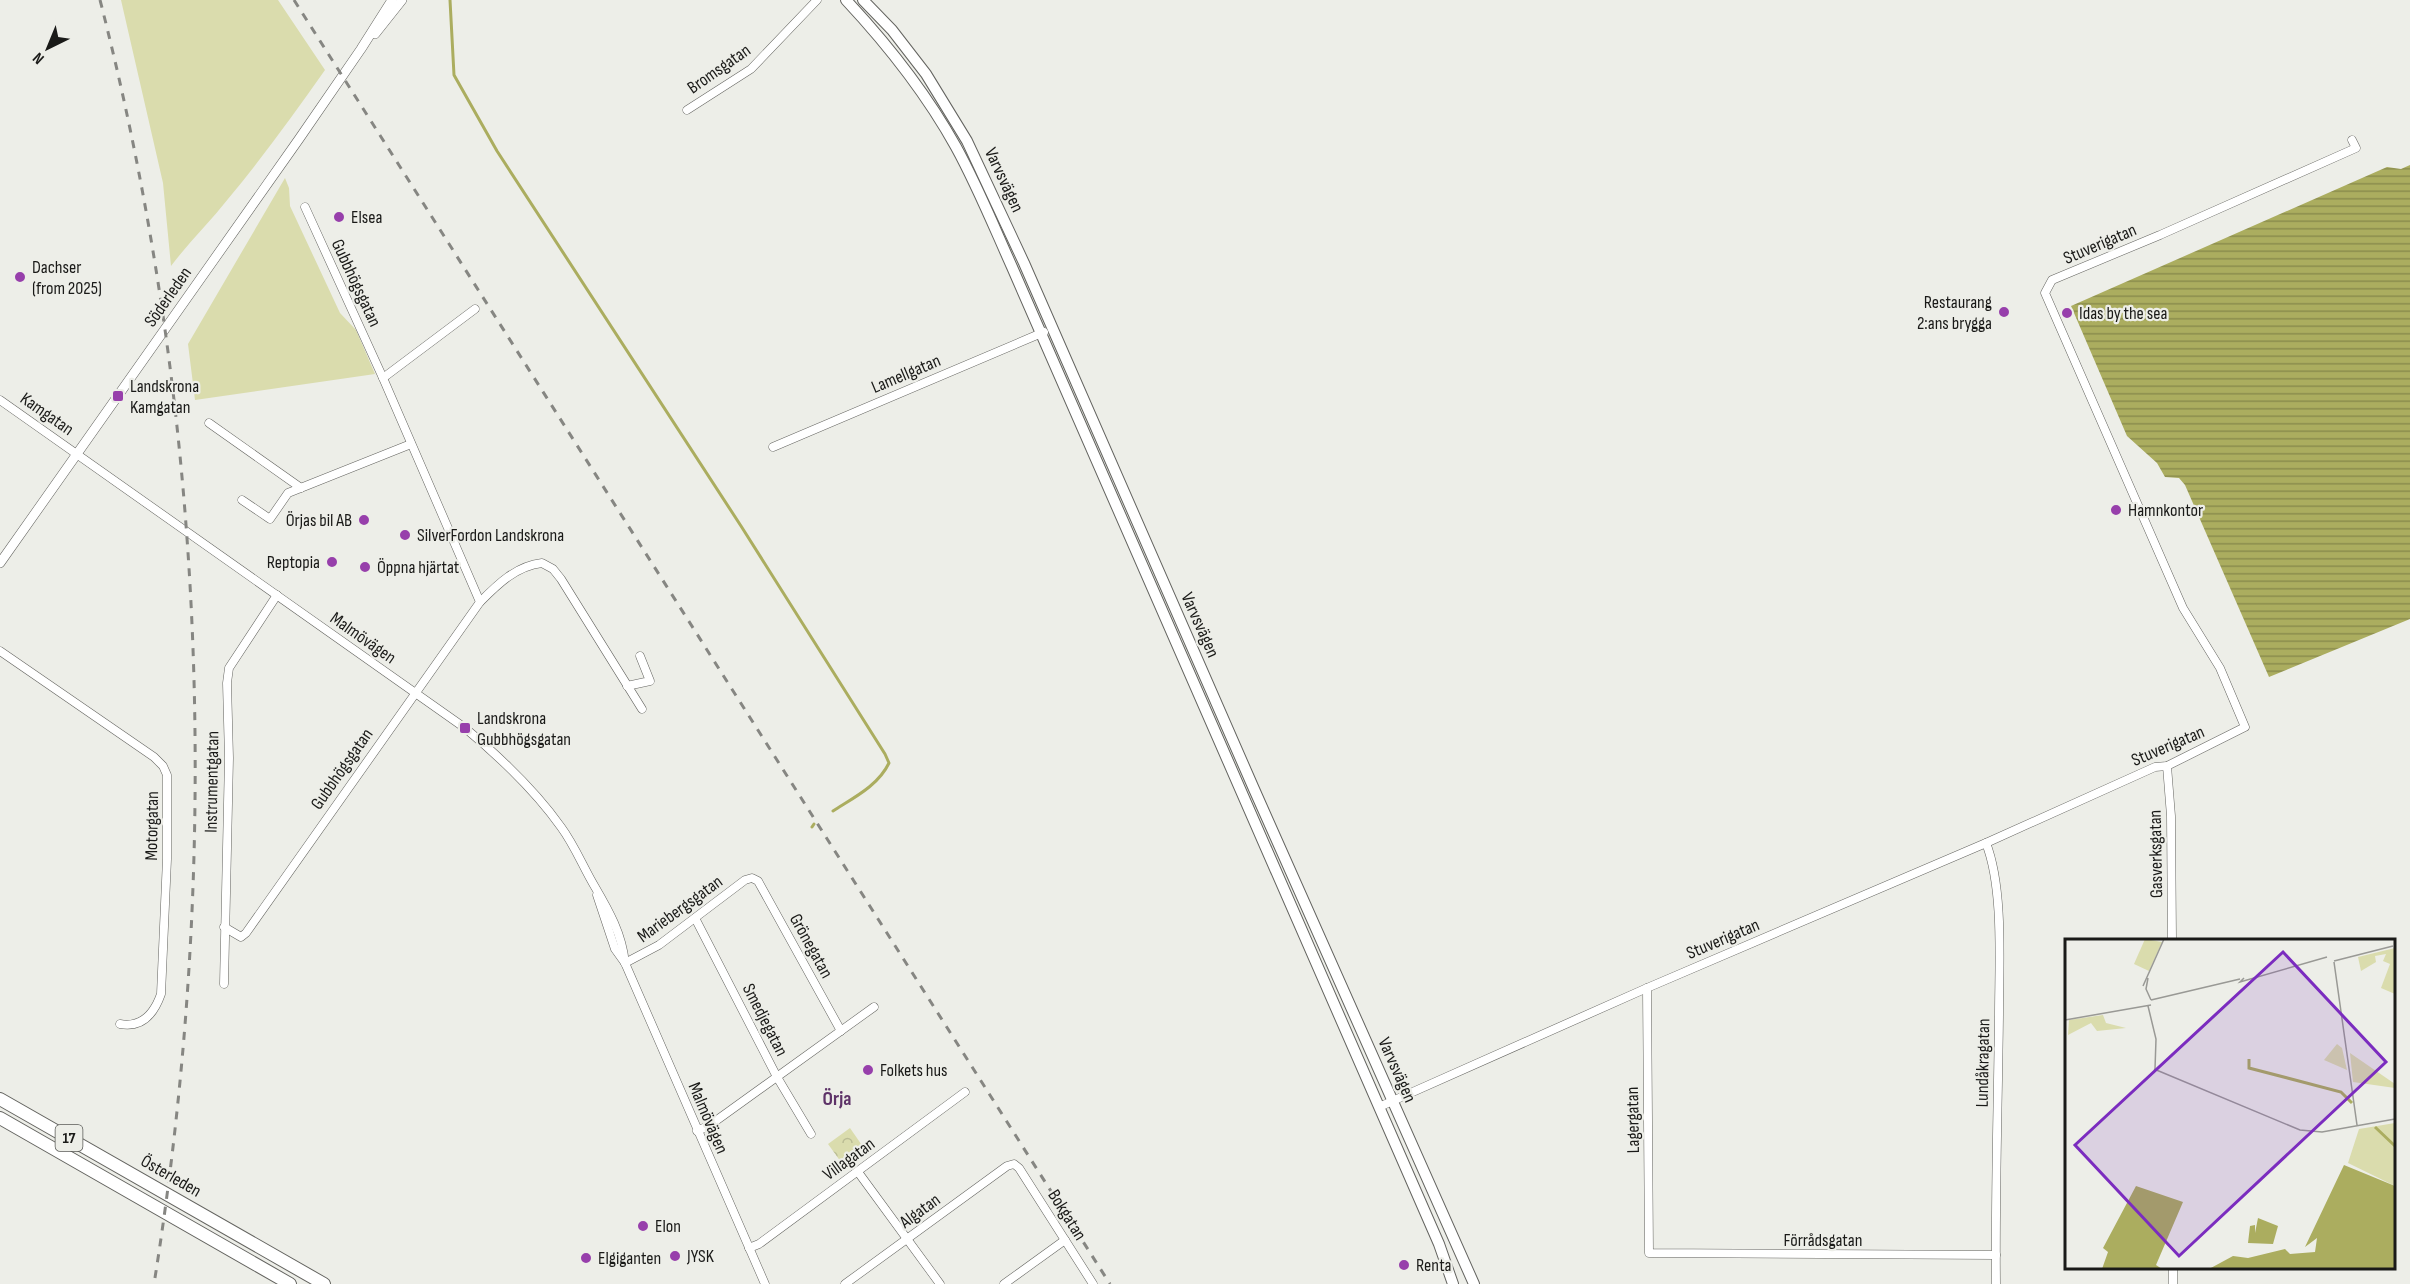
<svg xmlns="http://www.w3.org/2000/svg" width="2410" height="1284" viewBox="0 0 2410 1284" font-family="'Sofia Sans Condensed',sans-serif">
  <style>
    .green { fill: #dadcad }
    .park { fill: url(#park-crowns) }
    .water { fill: url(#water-rules) }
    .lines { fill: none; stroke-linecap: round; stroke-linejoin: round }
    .stream { stroke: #abad5f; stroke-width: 3 }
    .minor-casing { stroke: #63635f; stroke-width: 9 }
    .tertiary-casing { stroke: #63635f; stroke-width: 10 }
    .secondary-casing { stroke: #63635f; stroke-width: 12 }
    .primary-casing { stroke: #63635f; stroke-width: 14 }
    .minor { stroke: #fff; stroke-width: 8 }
    .tertiary { stroke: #fff; stroke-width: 9 }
    .secondary { stroke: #fff; stroke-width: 10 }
    .primary { stroke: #fff; stroke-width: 12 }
    .rail { stroke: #868682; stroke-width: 3; stroke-dasharray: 8 8; stroke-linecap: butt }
    .poi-dot { fill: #973fab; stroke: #edeee8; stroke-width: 2 }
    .labels { text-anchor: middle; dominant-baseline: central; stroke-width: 4.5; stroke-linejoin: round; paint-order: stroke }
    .shield { fill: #edeee8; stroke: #595a56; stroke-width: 1.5 }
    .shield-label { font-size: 16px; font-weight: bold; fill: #1a1a18 }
    .street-label { font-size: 18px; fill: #1a1a18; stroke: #edeee8 }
    .poi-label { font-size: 18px; fill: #1a1a18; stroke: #edeee8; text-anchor: start }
    .neighbourhood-label { font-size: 20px; font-weight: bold; fill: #5e3368; stroke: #edeee8 }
    .inset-river { fill: none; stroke: #abad5f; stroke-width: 3 }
    .inset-road { fill: none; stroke: #999995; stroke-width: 1.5 }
    .view { fill: #7b2cbf; fill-opacity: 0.15; stroke: #7b2cbf; stroke-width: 3 }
    .inset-edge { fill: none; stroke: #1a1a18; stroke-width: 3 }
  </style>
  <defs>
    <pattern id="park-crowns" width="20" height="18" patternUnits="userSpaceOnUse" patternTransform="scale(1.5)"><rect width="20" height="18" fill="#dadcad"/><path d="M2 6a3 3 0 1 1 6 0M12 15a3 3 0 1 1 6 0" fill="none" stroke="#babc94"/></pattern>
    <pattern id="water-rules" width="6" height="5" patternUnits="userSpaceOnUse" patternTransform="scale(1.5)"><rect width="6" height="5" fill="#abad5f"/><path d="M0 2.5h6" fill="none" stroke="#8a8c4d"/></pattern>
  </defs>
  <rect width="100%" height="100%" fill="#edeee8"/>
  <g class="green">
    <path d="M121,0H278L325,70C294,114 263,157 228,199C210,222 189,242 171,266L163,183Z"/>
    <polygon points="285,178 289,188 290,206 340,313 356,330 375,374 195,400 188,344"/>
  </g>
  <polygon class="park" points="850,1128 868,1154 846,1169 828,1144"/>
  <polygon class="water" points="2410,165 2410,619 2269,677 2185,485 2179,478 2165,477 2157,463 2127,436 2071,306 2387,167 2401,169"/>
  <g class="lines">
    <g class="stream">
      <path d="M450,0L454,75L497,151L741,526L885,754L889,763C878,786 853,798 833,811"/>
      <polyline points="812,827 814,824"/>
    </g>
    <defs>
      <g id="minor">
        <polyline points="687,110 751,69 817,0"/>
        <polyline points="383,378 475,309"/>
        <path d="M0,400L465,728C501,758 534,789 561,827C575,846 583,867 595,887C609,911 622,934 625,963"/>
        <polyline points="209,423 301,488"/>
        <polyline points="773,447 1044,332"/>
        <polyline points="242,500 270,519 288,493 411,444"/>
        <path d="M480,602C498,584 516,566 542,563L553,569L561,579L642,709"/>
        <path d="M0,651L154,757L163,766L167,775V859L161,994C154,1014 142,1028 120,1024"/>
        <polyline points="627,686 650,681 640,656"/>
        <polyline points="2167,766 2171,816 2172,940"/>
        <path d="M1986,843C2004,889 1999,965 1999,1015C1998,1105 1995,1194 1996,1284"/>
        <polyline points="597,895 615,949 625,963 765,1284"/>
        <polyline points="695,918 777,1077 811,1134"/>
        <polyline points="224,927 241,937 246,933 480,602 383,378 305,207"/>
        <polyline points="625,963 659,945 745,880 752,878 758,881 841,1031"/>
        <polyline points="224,984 229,758 227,683 229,668 277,595"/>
        <polyline points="1647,988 1649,1253 1996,1255"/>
        <polyline points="1379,1107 1647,988 1986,843 2155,767 2167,766 2245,727 2220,668 2183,608 2045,293 2052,280 2160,235 2356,148 2352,140"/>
        <polyline points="697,1131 710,1125 874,1007"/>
        <polyline points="858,1172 940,1284"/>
        <polyline points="749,1248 759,1244 965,1092"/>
        <polyline points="2173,1268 2173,1284"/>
        <polyline points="845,1284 1007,1166 1014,1164 1019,1168 1093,1284"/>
        <polyline points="1004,1284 1065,1240"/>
      </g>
      <g id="tertiary">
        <polyline points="375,34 402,0"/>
        <polyline points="0,563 299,139 361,49 392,0"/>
      </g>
      <g id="secondary">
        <path d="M846,0C888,45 926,93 956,147C977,185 994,227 1012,267L1439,1244L1453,1284"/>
        <polyline points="863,0 892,30 926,74 967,141 1024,263 1254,789 1474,1284"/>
      </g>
      <g id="primary">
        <polyline points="0,1099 324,1284"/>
        <polyline points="0,1118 290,1284"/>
      </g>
    </defs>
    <use href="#minor" class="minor-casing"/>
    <use href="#tertiary" class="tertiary-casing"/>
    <use href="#secondary" class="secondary-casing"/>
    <use href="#primary" class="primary-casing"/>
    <use href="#minor" class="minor"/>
    <use href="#tertiary" class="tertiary"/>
    <use href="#secondary" class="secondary"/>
    <use href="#primary" class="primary"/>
    <g class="rail">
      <path d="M100,0C207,416 222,860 154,1284"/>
      <polyline points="294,0 1110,1284"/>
    </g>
  </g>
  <g class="poi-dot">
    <circle cx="339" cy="217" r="6"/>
    <circle cx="20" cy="277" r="6"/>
    <circle cx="2004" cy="312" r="6"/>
    <circle cx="2067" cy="313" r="6"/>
    <rect x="112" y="390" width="12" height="12" rx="3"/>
    <circle cx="2116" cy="510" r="6"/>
    <circle cx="364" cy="520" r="6"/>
    <circle cx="405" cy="535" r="6"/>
    <circle cx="332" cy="562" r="6"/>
    <circle cx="365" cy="567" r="6"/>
    <rect x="459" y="722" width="12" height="12" rx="3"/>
    <circle cx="868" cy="1070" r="6"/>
    <circle cx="643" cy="1226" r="6"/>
    <circle cx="675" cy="1256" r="6"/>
    <circle cx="586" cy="1258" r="6"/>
    <circle cx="1404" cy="1265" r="6"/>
  </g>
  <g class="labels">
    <rect class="shield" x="55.5" y="1125" width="27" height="26" rx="4.5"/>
    <g class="shield-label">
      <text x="69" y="1138">17</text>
    </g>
    <g class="street-label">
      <text transform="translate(719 69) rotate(-35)">Bromsgatan</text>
      <text transform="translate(1004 180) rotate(65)">Varvsvägen</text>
      <text transform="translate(2100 244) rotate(-23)">Stuverigatan</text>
      <text transform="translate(356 283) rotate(65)">Gubbhögsgatan</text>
      <text transform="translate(168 297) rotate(-55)">Söderleden</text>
      <text transform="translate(906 374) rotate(-23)">Lamellgatan</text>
      <text transform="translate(47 414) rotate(35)">Kamgatan</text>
      <text transform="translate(1200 625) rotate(66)">Varvsvägen</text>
      <text transform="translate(363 638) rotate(35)">Malmövägen</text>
      <text transform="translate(2168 746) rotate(-23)">Stuverigatan</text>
      <text transform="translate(342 769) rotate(-55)">Gubbhögsgatan</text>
      <text transform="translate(212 782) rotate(-89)">Instrumentgatan</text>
      <text transform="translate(152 826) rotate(-89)">Motorgatan</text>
      <text transform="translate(2156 854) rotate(-91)">Gasverksgatan</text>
      <text transform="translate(680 909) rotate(-36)">Mariebergsgatan</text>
      <text transform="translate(1723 939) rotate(-23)">Stuverigatan</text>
      <text transform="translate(811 946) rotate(61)">Grönegatan</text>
      <text transform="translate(765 1020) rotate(63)">Smedjegatan</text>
      <text transform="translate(1983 1063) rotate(-89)">Lundåkragatan</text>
      <text transform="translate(1397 1070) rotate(66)">Varvsvägen</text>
      <text transform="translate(708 1118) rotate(67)">Malmövägen</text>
      <text transform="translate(1633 1120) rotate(-91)">Lagergatan</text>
      <text transform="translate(849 1159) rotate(-36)">Villagatan</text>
      <text transform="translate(171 1176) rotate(30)">Österleden</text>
      <text transform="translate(920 1211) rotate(-36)">Algatan</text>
      <text transform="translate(1067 1215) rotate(58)">Bokgatan</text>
      <text x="1823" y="1240">Förrådsgatan</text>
    </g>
    <g class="poi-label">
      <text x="351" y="217">Elsea</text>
      <text x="32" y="267">Dachser<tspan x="32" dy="21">(from 2025)</tspan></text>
      <text x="1992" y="302" text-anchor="end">Restaurang<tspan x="1992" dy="21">2:ans brygga</tspan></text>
      <text x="2079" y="313">Idas by the sea</text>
      <text x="130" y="386">Landskrona<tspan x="130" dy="21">Kamgatan</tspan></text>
      <text x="2128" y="510">Hamnkontor</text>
      <text x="352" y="520" text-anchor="end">Örjas bil AB</text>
      <text x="417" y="535">SilverFordon Landskrona</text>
      <text x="320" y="562" text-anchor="end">Reptopia</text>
      <text x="377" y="567">Öppna hjärtat</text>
      <text x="477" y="718">Landskrona<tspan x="477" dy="21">Gubbhögsgatan</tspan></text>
      <text x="880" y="1070">Folkets hus</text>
      <text x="655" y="1226">Elon</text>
      <text x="687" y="1256">JYSK</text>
      <text x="598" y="1258">Elgiganten</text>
      <text x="1416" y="1265">Renta</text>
    </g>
    <g class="neighbourhood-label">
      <text x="837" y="1099">Örja</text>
    </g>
  </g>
  <g transform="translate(2065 939)">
    <rect width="330" height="330" fill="#edeee8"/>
    <path d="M330,9V55L316,49L325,25L318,22L321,15L310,17L311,23L296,32L293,18ZM272,105L277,109L282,131L259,121ZM285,114L330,145V149L288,143ZM330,184V247L283,224L294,190Z" fill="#dadcad"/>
    <path d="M38,76L41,84L61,89L32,92L26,84L3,96L4,81Z" fill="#dadcad"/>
    <path d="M80,0L97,3L84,32L69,25Z" fill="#dadcad"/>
    <path d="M279,226L330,247V330H144L168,317L183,319L220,310L225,315L250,313L252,299L240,308ZM71,247L118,263L91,326L97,330H37L43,313L38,309ZM193,279L213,287L208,305L183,304L185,287L190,286V294Z" fill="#abad5f"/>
    <path class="inset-river" d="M184,120V129L276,153L287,164M310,188L330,207"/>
    <path class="inset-road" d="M269,22L328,7M269,23L292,186M83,39L81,50L86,61M179,39L175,43L262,18M78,47L99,0M86,61L175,40M83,67L91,100L90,130M0,81L86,66M89,130L235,191L257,193L330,180"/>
    <path class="view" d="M218,13L321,123L114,317L10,206Z"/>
    <rect width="330" height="330" class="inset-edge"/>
  </g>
  <g transform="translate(48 48) rotate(223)" stroke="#edeee8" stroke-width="4.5" paint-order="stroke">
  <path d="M0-4.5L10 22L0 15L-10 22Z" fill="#1a1a18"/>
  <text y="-9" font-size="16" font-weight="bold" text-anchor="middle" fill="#1a1a18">N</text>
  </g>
</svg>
